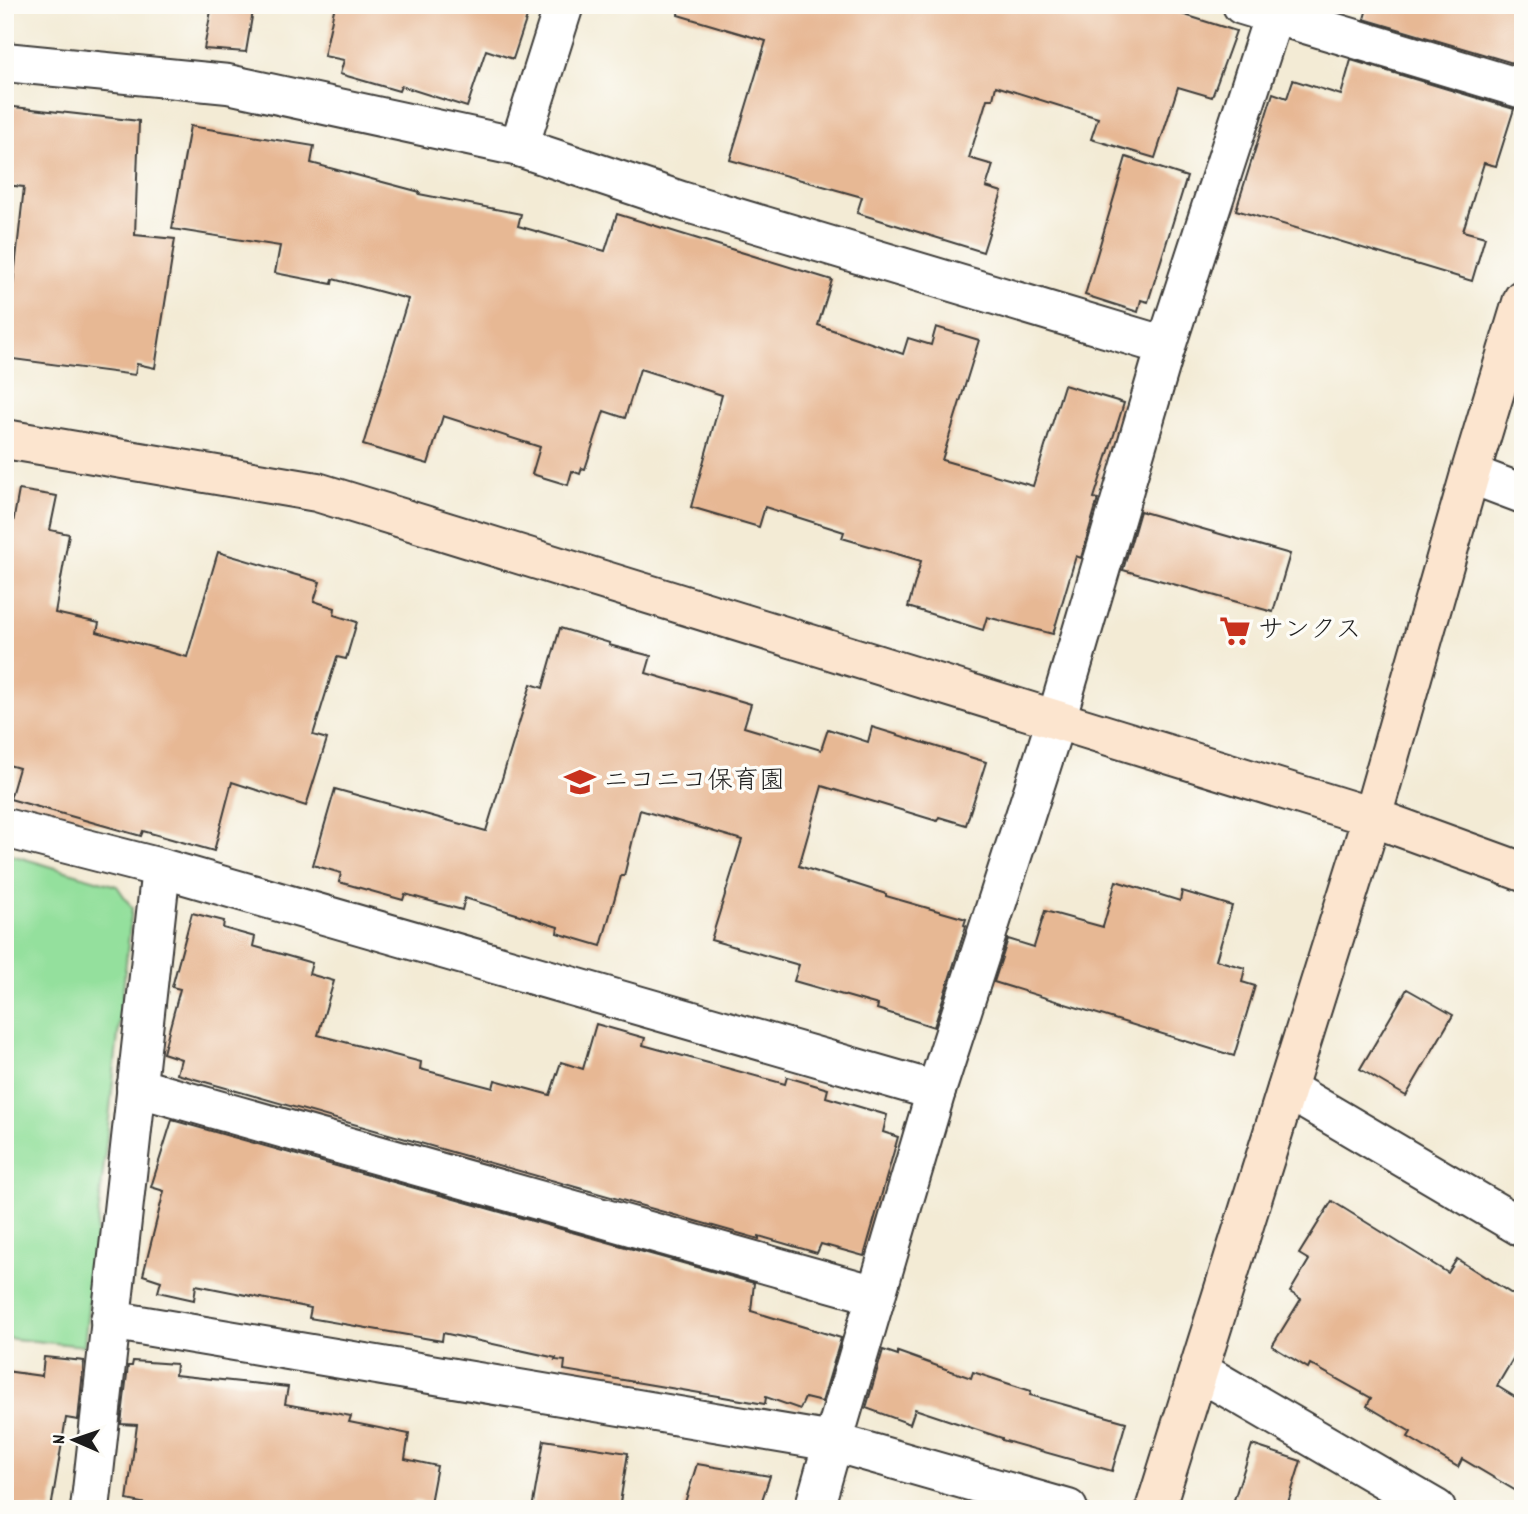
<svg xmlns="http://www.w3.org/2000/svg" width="1528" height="1514" viewBox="0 0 1528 1514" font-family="Dekko,'Klee One',sans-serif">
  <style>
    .green { fill: #94e09d; stroke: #587e5c; stroke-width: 2 }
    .building { fill: #e7b894 }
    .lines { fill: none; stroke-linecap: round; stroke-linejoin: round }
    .street-casing { stroke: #3c3b38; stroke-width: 42 }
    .secondary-casing { stroke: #3c3b38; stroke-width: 42 }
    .street { stroke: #fff; stroke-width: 38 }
    .secondary { stroke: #fce5cf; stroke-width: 38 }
    .labels { text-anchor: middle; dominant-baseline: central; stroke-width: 7; stroke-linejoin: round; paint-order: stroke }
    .poi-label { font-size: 26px; fill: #1c1c1c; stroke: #fdfcf7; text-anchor: start }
  </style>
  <rect width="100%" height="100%" fill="#fdfcf7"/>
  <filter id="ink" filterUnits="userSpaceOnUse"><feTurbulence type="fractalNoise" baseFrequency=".0143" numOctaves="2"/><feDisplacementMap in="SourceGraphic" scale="14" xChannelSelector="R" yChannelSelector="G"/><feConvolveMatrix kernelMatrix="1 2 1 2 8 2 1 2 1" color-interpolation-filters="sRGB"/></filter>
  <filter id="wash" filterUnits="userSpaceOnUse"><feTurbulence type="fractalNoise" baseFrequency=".00686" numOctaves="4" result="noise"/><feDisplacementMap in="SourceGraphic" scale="28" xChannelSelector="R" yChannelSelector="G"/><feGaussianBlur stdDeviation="1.57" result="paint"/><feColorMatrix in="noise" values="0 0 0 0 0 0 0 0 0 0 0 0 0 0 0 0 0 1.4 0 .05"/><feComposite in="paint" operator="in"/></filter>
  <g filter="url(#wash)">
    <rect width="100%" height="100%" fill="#f3ebd5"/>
    <polygon class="green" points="5,853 117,886 132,908 84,1346 5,1338"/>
    <g id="blocks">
      <g class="building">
        <polygon points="212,5 254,5 246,52 204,49"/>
        <polygon points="335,5 531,5 513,59 486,50 467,107 401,86 399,91 340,74 344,60 324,56"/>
        <polygon points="679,5 1153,5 1236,31 1212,97 1178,87 1155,158 1091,139 1098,118 996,86 993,99 987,99 969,158 993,165 986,187 1002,192 983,252 857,213 862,197 730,160 766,41 678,15"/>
        <polygon points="1368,5 1523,5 1523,66 1364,19"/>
        <polygon points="1351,60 1514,109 1496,166 1484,163 1463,231 1485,237 1472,281 1236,210 1273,93 1287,98 1293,80 1341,95"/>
        <polygon points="5,106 139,121 135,235 175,239 155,368 137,364 135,375 5,358 24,187 5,185"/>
        <polygon points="190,126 314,146 311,163 420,192 419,194 521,214 518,226 605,251 617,214 832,280 818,325 903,354 908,338 931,345 936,327 979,340 942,460 1033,486 1064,385 1124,403 1094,498 1098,499 1081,558 1076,556 1053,634 987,617 983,630 908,607 921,561 842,538 844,532 765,507 759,527 691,507 722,395 640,369 625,418 604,411 585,469 582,468 580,474 572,471 568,485 532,474 540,447 443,416 428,464 363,445 408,299 333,279 332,284 275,273 280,246 172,229"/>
        <polygon points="1126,157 1187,177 1148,302 1141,300 1138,312 1085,295"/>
        <polygon points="19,490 57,496 50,530 69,534 55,613 99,623 97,632 187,657 218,552 320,582 314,601 335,608 334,615 357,622 346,659 337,657 313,735 327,739 306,806 232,782 214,851 143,831 141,836 10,799 19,768 5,764 5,567"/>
        <polygon points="1140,511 1290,554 1273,612 1123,570"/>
        <polygon points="560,628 610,643 609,645 651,656 646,673 751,704 744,727 821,750 828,729 868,742 872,727 986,762 966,825 939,817 937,821 822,786 799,866 886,894 886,896 966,919 964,925 966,926 934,1027 877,1009 878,1005 794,981 799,965 711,940 742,840 640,810 624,876 621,876 601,946 557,933 558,927 465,898 462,910 405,894 403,900 339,882 341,873 313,865 335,789 486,831 531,684 543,688"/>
        <polygon points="1116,881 1180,901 1182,891 1232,906 1216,960 1245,968 1242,982 1255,986 1234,1056 994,982 1008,939 1034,947 1045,911 1103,927"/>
        <polygon points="192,913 224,921 223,928 255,937 253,946 312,963 309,974 334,981 318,1035 421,1062 420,1069 493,1088 495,1080 550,1095 561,1062 583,1069 596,1024 645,1038 643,1045 785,1084 787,1077 828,1089 826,1097 887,1115 883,1132 898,1137 864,1256 821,1244 817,1253 759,1236 759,1239 177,1074 181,1059 163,1053 180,989 172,987"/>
        <polygon points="1407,989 1453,1015 1406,1096 1360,1069"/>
        <polygon points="172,1120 754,1283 751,1311 841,1338 822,1402 805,1398 800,1409 766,1397 765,1404 564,1370 565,1361 555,1360 556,1358 443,1333 442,1341 309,1318 311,1308 196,1285 194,1300 158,1292 161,1281 143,1275 164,1191 151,1187"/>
        <polygon points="1332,1201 1448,1273 1457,1259 1523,1301 1523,1342 1497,1386 1523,1402 1523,1495 1462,1459 1458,1467 1408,1437 1411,1432 1367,1406 1371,1398 1310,1364 1308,1368 1272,1346 1301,1299 1290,1292 1309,1260 1299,1254"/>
        <polygon points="883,1350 898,1355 898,1352 971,1378 973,1372 1031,1391 1030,1395 1126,1422 1112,1471 1002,1440 1002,1438 915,1409 910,1424 866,1408"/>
        <polygon points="44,1357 84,1361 78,1420 66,1418 51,1509 5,1505 5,1371 42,1376"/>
        <polygon points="133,1361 176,1364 175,1375 288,1387 285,1404 351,1416 349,1422 409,1434 405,1459 437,1466 430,1503 413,1500 412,1509 171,1509 127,1500 137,1425 121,1424 128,1366 132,1366"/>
        <polygon points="544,1440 628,1453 619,1509 532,1509"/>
        <polygon points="1252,1445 1301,1461 1286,1509 1231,1509"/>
        <polygon points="697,1464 770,1476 759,1509 683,1509"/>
      </g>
    </g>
  </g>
  <g filter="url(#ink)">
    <use href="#blocks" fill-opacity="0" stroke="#3c3b38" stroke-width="2"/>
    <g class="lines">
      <defs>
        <g id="street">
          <polyline points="1242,5 1523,89"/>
          <polyline points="5,62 228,84 519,147 681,201 1166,346 1056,720 936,1091 161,868 90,1509"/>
          <polyline points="519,147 564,5"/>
          <polyline points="1166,346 1277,5"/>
          <polyline points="1470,474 1523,494"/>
          <polyline points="5,828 161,868"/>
          <polyline points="136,1087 876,1295"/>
          <polyline points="1287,1089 1523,1228"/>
          <polyline points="936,1091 833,1442 1068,1509"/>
          <polyline points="110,1320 833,1442 814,1509"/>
          <polyline points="1199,1371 1436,1509"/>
        </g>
        <g id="secondary">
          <polyline points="5,439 317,492 1372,817 1523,872"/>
          <polyline points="1155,1509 1372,817 1470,474 1523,299"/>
        </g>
      </defs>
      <use href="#street" class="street-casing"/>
      <use href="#secondary" class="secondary-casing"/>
      <use href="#street" class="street"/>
      <use href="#secondary" class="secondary"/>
    </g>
  </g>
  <defs>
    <symbol id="supermarket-bare" viewBox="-9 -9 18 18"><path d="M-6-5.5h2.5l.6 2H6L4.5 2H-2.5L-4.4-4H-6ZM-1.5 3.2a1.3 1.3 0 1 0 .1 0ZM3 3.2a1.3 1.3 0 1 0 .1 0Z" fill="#c8321e" stroke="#fdfcf7" stroke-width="2.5" paint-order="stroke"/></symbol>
    <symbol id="school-bare" viewBox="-9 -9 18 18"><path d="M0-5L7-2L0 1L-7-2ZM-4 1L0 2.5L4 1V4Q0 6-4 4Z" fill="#c8321e" stroke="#fdfcf7" stroke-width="2.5" paint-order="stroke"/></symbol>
  </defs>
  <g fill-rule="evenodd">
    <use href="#supermarket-bare" x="1213" y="609" width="44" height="44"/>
    <use href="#school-bare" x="558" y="760" width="44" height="44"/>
  </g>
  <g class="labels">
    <g class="poi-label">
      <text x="1258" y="631">サンクス</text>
      <text x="603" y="782">ニコニコ保育園</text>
    </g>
  </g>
  <rect width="1528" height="1514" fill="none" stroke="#fdfcf7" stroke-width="28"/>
  <g transform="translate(74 1440) rotate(272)" stroke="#fdfcf7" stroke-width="5" paint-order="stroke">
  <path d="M0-5L12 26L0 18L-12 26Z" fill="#1c1c1c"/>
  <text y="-10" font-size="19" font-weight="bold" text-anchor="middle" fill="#1c1c1c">N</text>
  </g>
</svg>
